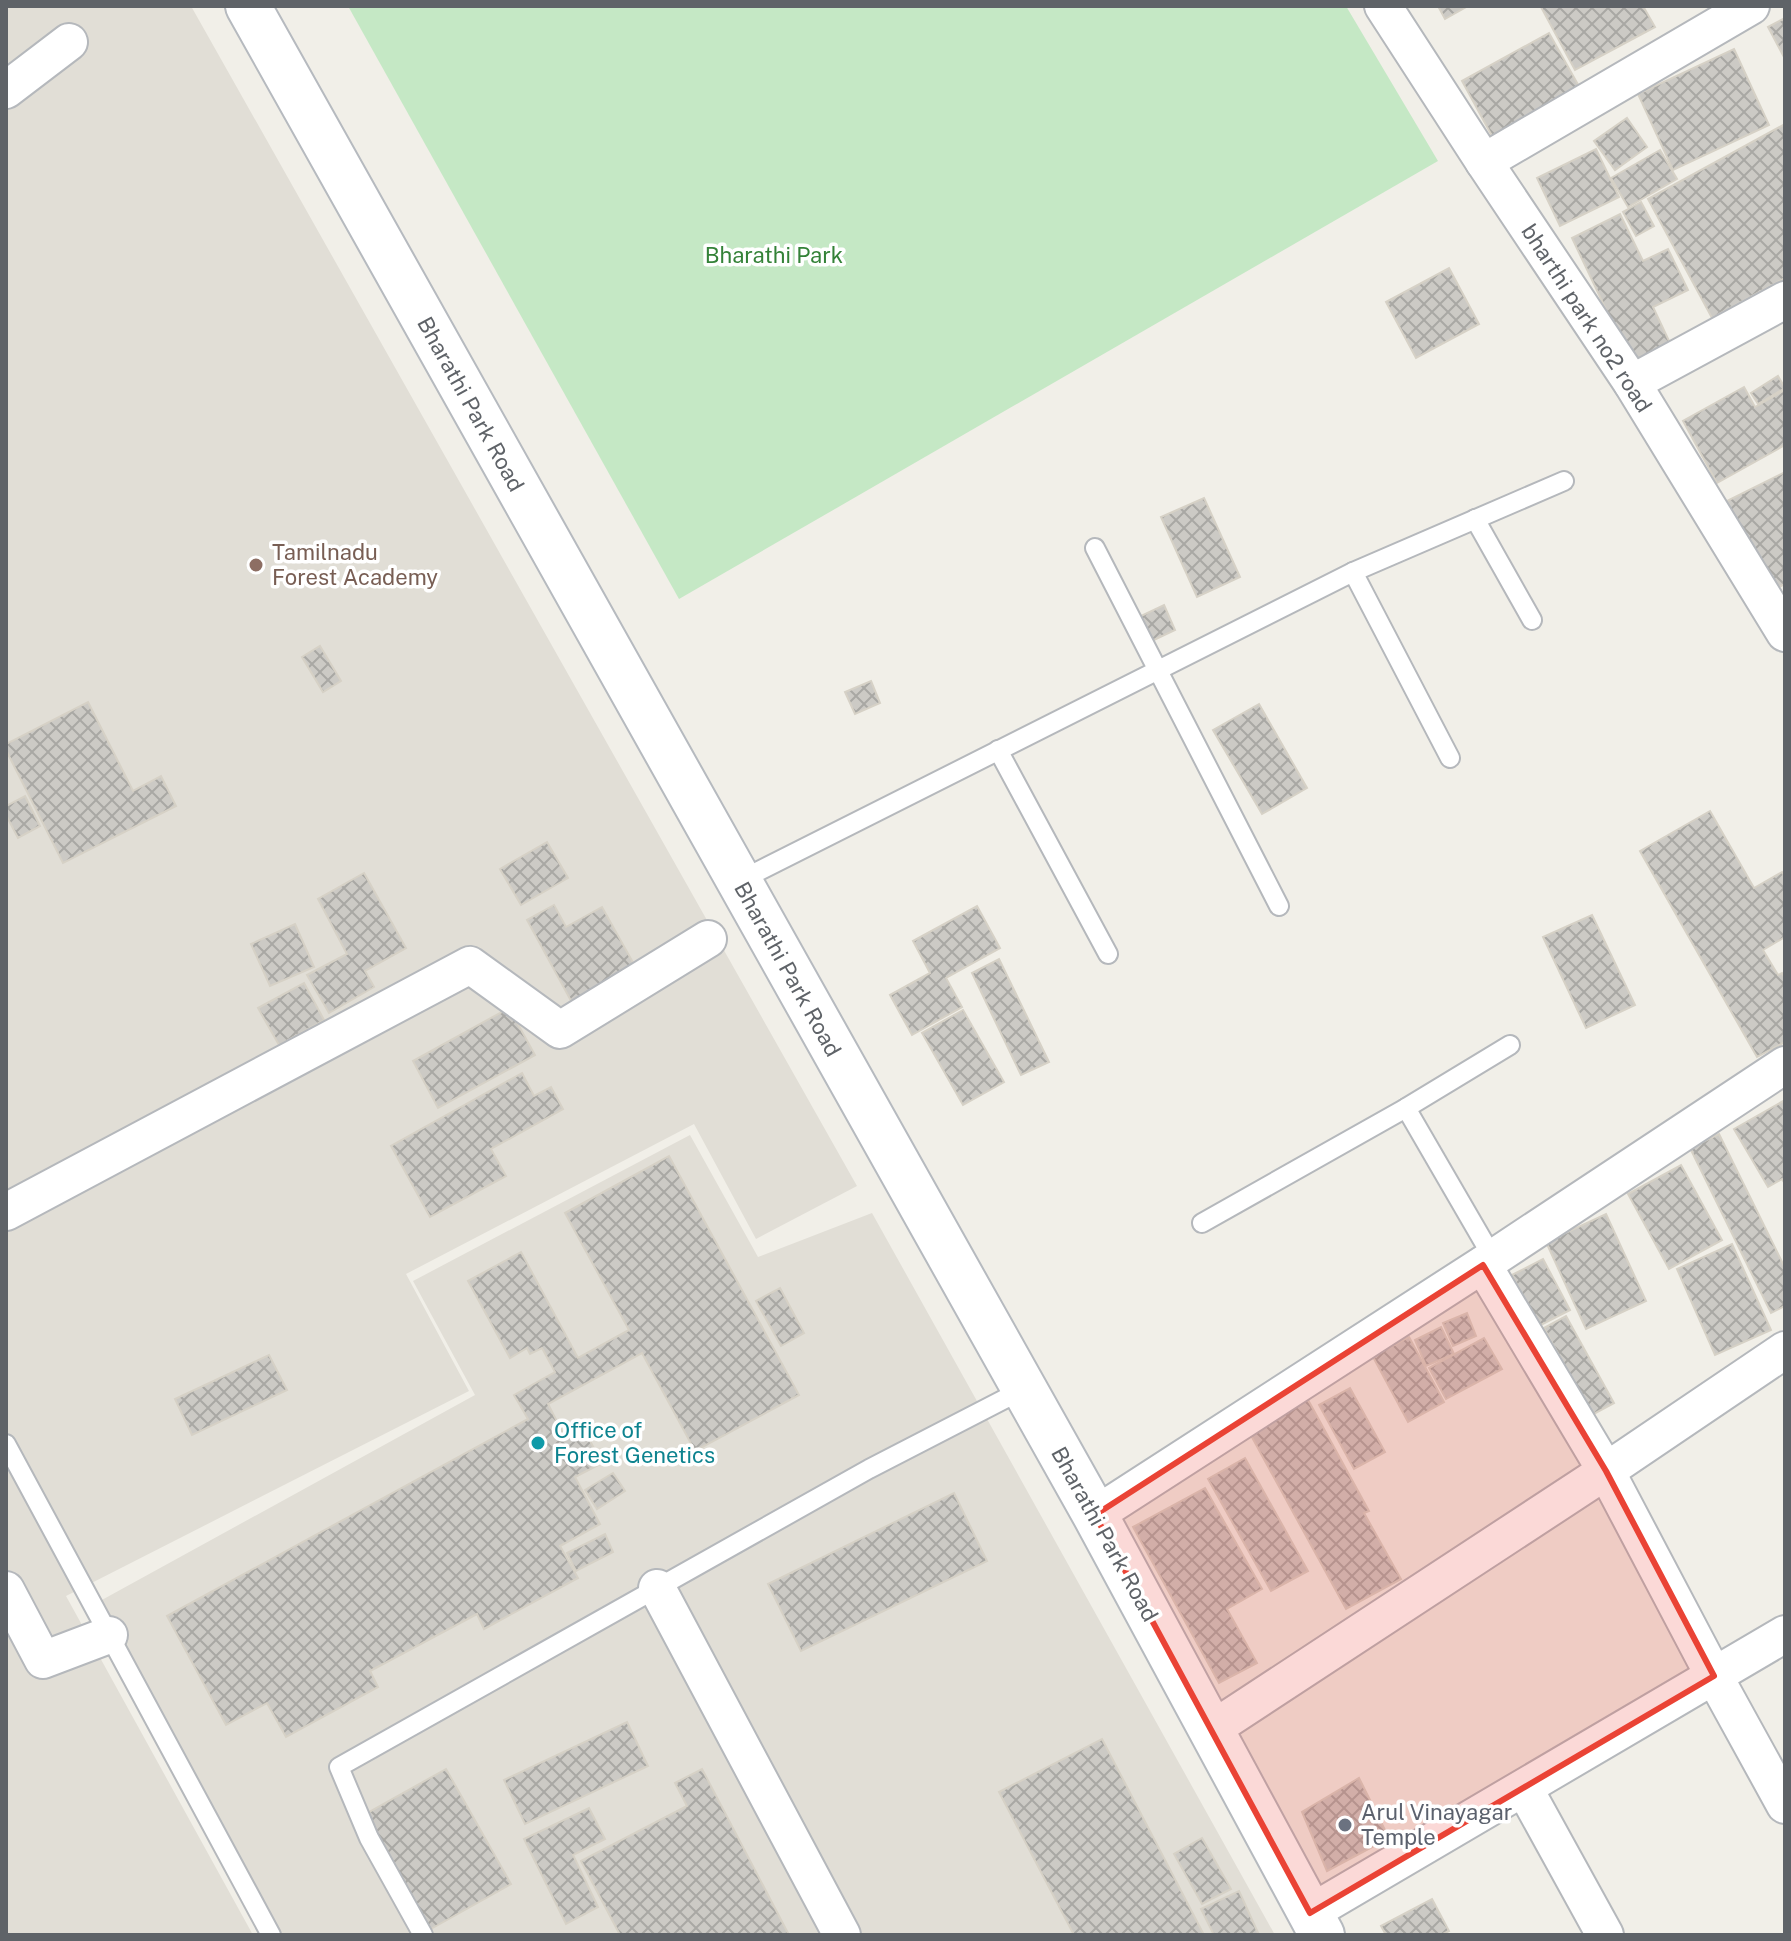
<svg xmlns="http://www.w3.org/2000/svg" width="1791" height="1941" viewBox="0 0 1791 1941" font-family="'Public Sans',sans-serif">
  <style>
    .education { fill: #e1ded6 }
    .green { fill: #c5e8c5 }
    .building { fill: url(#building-cross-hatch); stroke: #d6d1c6; stroke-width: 2 }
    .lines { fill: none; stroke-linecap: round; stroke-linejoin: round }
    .service-casing { stroke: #b5b8bc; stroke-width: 22 }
    .minor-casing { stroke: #b5b8bc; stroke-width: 40 }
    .secondary-casing { stroke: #b6babf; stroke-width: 48 }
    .service { stroke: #fff; stroke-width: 18 }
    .minor { stroke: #fff; stroke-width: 36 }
    .secondary { stroke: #fff; stroke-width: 44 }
    .marked { fill: #ea4335; fill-opacity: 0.2; stroke: #ea4335; stroke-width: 6; stroke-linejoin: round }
    .education-dot { fill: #8d6e63; stroke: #fff; stroke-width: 3 }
    .culture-dot { fill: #0f9aa8; stroke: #fff; stroke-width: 3 }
    .worship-dot { fill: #6b7280; stroke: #fff; stroke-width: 3 }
    .labels { text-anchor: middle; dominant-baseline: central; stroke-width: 7; stroke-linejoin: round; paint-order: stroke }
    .park-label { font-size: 22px; fill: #348238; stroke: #fff }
    .street-label { font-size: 22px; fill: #5f6368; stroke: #fff }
    .education-label { font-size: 22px; fill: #785e54; stroke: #fff; text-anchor: start }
    .culture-label { font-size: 22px; fill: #0d838f; stroke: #fff; text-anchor: start }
    .worship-label { font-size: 22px; fill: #5b616d; stroke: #fff; text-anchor: start }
  </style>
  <defs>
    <pattern id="building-cross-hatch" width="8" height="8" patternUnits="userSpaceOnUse" patternTransform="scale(2)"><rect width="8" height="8" fill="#cccac5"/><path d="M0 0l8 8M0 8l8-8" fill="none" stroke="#a9a8a4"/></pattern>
  </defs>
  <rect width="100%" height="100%" fill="#f1efe8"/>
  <g class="education">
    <polygon points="6,6 191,6 857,1186 756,1239 694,1124 406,1274 469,1391 66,1596 253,1935 6,1935"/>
    <polygon points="690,1135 758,1257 872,1213 1275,1935 280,1935 100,1601 475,1395 413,1281"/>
  </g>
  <polygon class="green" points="348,6 1346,6 1438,161 679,599"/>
  <g class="building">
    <polygon points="1438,6 1468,6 1445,19"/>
    <polygon points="1643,6 1655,27 1575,70 1541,7"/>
    <polygon points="1785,18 1785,59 1768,27"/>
    <polygon points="1549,33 1580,88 1492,136 1462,81"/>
    <polygon points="1734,49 1769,125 1673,170 1638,94"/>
    <polygon points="1627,118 1647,147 1615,170 1594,141"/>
    <polygon points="1785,124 1785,278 1712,318 1648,199"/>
    <polygon points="1596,149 1619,197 1560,226 1537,178"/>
    <polygon points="1660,150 1677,179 1628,207 1611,178"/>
    <polygon points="1641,202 1654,226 1636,236 1623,212"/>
    <polygon points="1620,214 1643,261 1668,249 1688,290 1653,307 1670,343 1631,362 1572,238"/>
    <polygon points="1449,268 1479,324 1416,358 1386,302"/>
    <polygon points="1778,376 1785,388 1758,404 1751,393"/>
    <polygon points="1744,387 1755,407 1785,390 1785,445 1717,483 1683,421"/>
    <polygon points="1785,472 1785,584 1762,595 1719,505"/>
    <polygon points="1204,498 1240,577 1197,597 1161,517"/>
    <polygon points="1164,605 1175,630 1152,641 1141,616"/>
    <polygon points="320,646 341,681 323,692 302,657"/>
    <polygon points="871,681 880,703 855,714 845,692"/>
    <polygon points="88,702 133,791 161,776 176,806 63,863 6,750 6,744"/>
    <polygon points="1259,704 1307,788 1262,814 1213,730"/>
    <polygon points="25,796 40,826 18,838 6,815 6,806"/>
    <polygon points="1710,811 1754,888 1782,872 1785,877 1785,937 1763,950 1778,975 1782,973 1785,978 1785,1042 1757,1057 1640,851"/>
    <polygon points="547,842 568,878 521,905 500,869"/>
    <polygon points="364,873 406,948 365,971 374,987 329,1013 307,975 347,954 318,899"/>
    <polygon points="554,905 566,927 602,907 640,975 576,1010 527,920"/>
    <polygon points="977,906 1000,948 946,978 962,1007 912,1035 890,995 930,973 913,941"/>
    <polygon points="1592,915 1635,1005 1586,1028 1543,937"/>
    <polygon points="295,924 314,967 270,986 251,944"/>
    <polygon points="999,959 1049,1062 1021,1075 972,973"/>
    <polygon points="304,983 324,1020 279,1045 258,1008"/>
    <polygon points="509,1008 535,1055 438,1108 413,1061"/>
    <polygon points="963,1010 1004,1082 963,1105 922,1033"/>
    <polygon points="522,1073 534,1096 551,1087 563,1109 491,1149 506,1176 430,1217 391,1146"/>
    <polygon points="1785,1100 1785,1184 1782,1179 1768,1187 1734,1129"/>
    <polygon points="1719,1134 1785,1268 1785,1306 1771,1313 1690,1148"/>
    <polygon points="669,1156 799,1395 695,1451 642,1353 548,1404 564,1435 582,1426 602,1463 575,1477 600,1524 560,1546 578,1578 484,1629 477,1614 370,1671 378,1687 286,1737 267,1703 226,1725 167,1616 528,1419 514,1395 555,1372 542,1348 530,1354 527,1348 510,1358 468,1281 521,1252 578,1358 629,1330 565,1213"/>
    <polygon points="1681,1165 1722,1240 1669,1269 1628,1194"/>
    <polygon points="1606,1214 1646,1301 1586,1329 1546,1242"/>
    <polygon points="1732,1244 1771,1330 1715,1355 1677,1269"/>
    <polygon points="1543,1259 1570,1310 1539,1326 1512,1275"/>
    <polygon points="780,1288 804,1333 781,1346 756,1301"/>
    <polygon points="1467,1313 1476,1336 1453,1346 1443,1323"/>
    <polygon points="1566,1316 1614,1403 1592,1415 1544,1328"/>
    <polygon points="1441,1327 1454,1354 1426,1366 1415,1340"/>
    <polygon points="1409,1337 1444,1402 1408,1422 1373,1357"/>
    <polygon points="1484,1338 1502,1369 1446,1399 1429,1368"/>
    <polygon points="269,1355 287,1390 192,1435 175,1399"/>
    <polygon points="1350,1388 1385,1452 1354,1469 1319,1405"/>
    <polygon points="1307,1398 1369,1511 1364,1513 1401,1579 1346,1609 1248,1430"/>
    <polygon points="1245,1458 1308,1571 1271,1591 1208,1479"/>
    <polygon points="613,1473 625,1491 597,1509 585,1490"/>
    <polygon points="1205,1488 1262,1589 1227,1609 1257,1663 1219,1683 1133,1527"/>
    <polygon points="954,1493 987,1561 801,1651 768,1584"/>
    <polygon points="605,1534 613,1552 576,1571 567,1553"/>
    <polygon points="627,1722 648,1766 525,1824 504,1780"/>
    <polygon points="1102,1739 1204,1935 1074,1935 999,1792"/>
    <polygon points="446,1769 511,1884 429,1930 364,1815"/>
    <polygon points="702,1769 789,1935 620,1935 581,1861 687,1806 675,1783"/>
    <polygon points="1359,1778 1389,1838 1327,1871 1302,1812"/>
    <polygon points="589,1808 605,1839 573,1855 598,1907 566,1924 524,1839"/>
    <polygon points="1202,1838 1231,1889 1202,1904 1174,1854"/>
    <polygon points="1239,1891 1259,1935 1214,1935 1201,1909"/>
    <polygon points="1432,1899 1449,1931 1441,1935 1386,1935 1381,1926"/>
  </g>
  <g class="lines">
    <defs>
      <g id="service">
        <polyline points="1475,519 1532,620"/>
        <polyline points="1095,548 1279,906"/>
        <polyline points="1353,572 1450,758"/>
        <polyline points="998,750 1108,954"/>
        <polyline points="739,881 1353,572 1564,481"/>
        <polyline points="1406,1108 1493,1258"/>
        <polyline points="1202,1223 1406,1108 1510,1045"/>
        <polyline points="6,1444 271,1935"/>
        <polyline points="423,1935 369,1838 339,1767 869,1469 1024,1389"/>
      </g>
      <g id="minor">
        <polyline points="1383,6 1484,162 1632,383 1785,633"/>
        <polyline points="6,90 69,42"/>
        <polyline points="1484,162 1751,6"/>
        <polyline points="1632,383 1785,300"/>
        <polyline points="6,1212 470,965 560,1030 708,939"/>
        <polyline points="1483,1265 1606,1471 1714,1676 1785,1805"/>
        <polyline points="1095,1515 1493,1258 1785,1065"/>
        <polyline points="657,1588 842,1935"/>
        <polyline points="6,1590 43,1660 109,1635"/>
        <polyline points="1211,1730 1606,1471 1785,1350"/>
        <polyline points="1524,1788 1605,1935"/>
        <polyline points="1310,1913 1785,1634"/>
      </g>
      <polyline id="secondary" points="248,6 1095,1515 1322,1935"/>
    </defs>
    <use href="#service" class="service-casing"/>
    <use href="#minor" class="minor-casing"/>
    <use href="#secondary" class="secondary-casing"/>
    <use href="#service" class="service"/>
    <use href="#minor" class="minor"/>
    <use href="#secondary" class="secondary"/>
  </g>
  <path class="marked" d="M1483,1265L1606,1471L1714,1676L1310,1913L1095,1515Z"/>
  <circle class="education-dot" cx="256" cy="565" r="8"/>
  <circle class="culture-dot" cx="538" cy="1443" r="8"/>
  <circle class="worship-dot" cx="1345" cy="1825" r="8"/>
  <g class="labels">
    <g class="park-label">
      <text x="774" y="255">Bharathi Park</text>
    </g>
    <g class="street-label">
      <text transform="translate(1587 318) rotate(57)">bharthi park no2 road</text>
      <text transform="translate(471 404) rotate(61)">Bharathi Park Road</text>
      <text transform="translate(788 969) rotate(61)">Bharathi Park Road</text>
      <text transform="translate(1105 1534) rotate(61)">Bharathi Park Road</text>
    </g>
    <g class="education-label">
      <text x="272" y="552">Tamilnadu<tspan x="272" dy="25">Forest Academy</tspan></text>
    </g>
    <g class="culture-label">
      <text x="554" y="1430">Office of<tspan x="554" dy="25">Forest Genetics</tspan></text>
    </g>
    <g class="worship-label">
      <text x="1361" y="1812">Arul Vinayagar<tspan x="1361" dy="25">Temple</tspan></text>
    </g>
  </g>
  <rect width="1791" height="1941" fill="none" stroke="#5f6368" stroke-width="16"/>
</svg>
